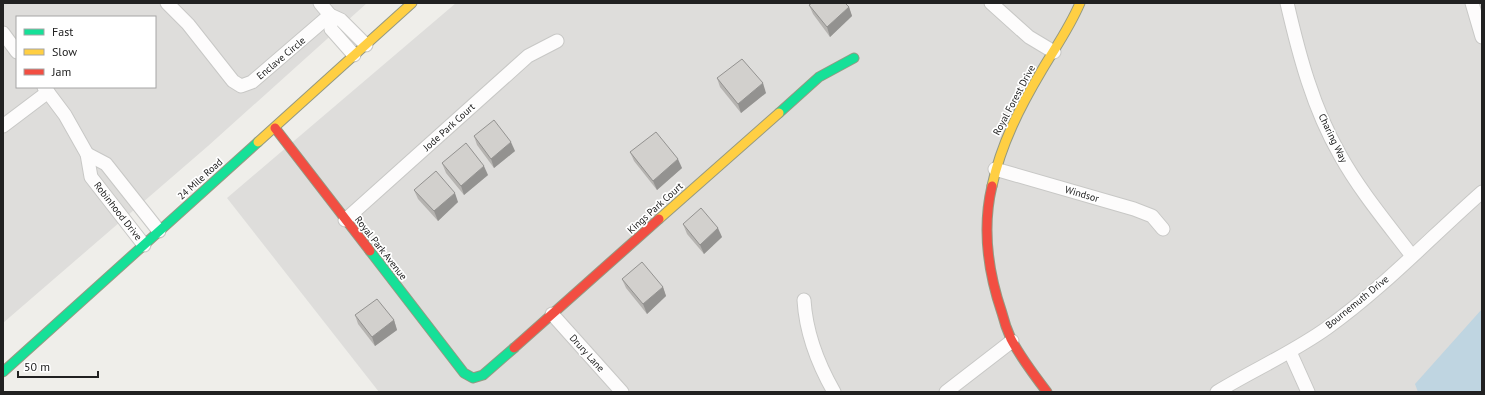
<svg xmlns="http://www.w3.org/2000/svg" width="1485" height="395" viewBox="0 0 1485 395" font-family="'PT Sans',sans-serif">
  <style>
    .residential { fill: #dedddb; fill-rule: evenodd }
    .water { fill: #bfd5e1 }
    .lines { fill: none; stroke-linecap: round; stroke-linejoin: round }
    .street-casing { stroke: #c8c8c6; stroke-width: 15 }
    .fast-casing { stroke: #949982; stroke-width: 11 }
    .slow-casing { stroke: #949982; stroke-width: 11 }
    .jam-casing { stroke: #949982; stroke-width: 11 }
    .street { stroke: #fdfcfc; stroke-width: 13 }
    .fast { stroke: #16e098; stroke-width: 9 }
    .slow { stroke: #ffcf43; stroke-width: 9 }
    .jam { stroke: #f24e42; stroke-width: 9 }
    .wall { fill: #b5b3b0 }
    .shaded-wall { fill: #939290 }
    .building { fill: #d2d0cd; stroke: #939290 }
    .labels { text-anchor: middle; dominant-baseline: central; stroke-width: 3.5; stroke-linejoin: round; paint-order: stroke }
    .street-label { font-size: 10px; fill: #212121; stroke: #fff }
  </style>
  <rect width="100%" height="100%" fill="#efeeea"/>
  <g class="residential">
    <path d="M3,3H367L208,146L3,323ZM17,17H155V87H17Z"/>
    <polygon points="456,3 1482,3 1482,392 379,392 227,198"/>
  </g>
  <polygon class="water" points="1482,309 1482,392 1418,392 1415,384"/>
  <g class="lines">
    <defs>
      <g id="street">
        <polyline points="167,3 188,24 233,81 241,86 252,82 330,15"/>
        <polyline points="320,3 330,15 341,20 366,45"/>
        <polyline points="991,3 1029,37 1054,52"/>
        <path d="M1287,3C1299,55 1313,108 1340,155C1360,191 1387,223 1412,256"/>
        <polyline points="1472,3 1482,37"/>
        <polyline points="330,15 331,29 354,55"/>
        <polyline points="3,33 17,52"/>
        <polyline points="44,87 65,115 87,154 91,177 144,245"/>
        <polyline points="3,126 48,92"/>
        <polyline points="87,154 106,164 159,231"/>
        <polyline points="995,169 1134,209 1152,216 1163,229"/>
        <polyline points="345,220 528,56 557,41"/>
        <path d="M804,300C806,333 818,364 834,392"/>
        <polyline points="552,314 622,392"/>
        <polyline points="1290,352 1308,392"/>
        <polyline points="946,392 1012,341"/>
        <path d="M1217,392C1253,370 1292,353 1327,328C1383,288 1431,237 1482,192"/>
      </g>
      <g id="fast">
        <polyline points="779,113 819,77 854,58"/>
        <polyline points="370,251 464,373 473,378 483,375 514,348"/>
        <polyline points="3,372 258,142"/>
      </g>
      <g id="slow">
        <polyline points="258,142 412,3"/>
        <path d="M992,186C1001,144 1020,107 1042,70C1055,48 1070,27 1080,3"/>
        <polyline points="659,219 779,113"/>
      </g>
      <g id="jam">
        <polyline points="275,128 370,251"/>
        <path d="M992,186C982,228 988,272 1002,313C1004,321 1007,330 1011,339C1021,358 1034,375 1047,392"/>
        <polyline points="514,348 659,219"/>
      </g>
    </defs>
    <use href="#street" class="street-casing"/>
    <use href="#fast" class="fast-casing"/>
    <use href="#slow" class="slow-casing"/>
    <use href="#jam" class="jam-casing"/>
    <use href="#street" class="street"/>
    <use href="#fast" class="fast"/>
    <use href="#slow" class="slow"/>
    <use href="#jam" class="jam"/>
  </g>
  <g class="wall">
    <polygon points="809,5 849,7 852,16 830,37 813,14"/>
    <polygon points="717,78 766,93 741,113 720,87"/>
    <polygon points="474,136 515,151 494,168 477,145"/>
    <polygon points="630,152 682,168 657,190 634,161"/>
    <polygon points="442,163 488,175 464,195 446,173"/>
    <polygon points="414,190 458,202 438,221 418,199"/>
    <polygon points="683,224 722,237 704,254 687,234"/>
    <polygon points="622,279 663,287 666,296 647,314 626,288"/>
    <polygon points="355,315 394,320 397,330 375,346 358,324"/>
  </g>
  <g class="shaded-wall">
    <polygon points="849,7 852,16 830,37 827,27"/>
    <polygon points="763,83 766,93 741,113 738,104"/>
    <polygon points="511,142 515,151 494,168 491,159"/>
    <polygon points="678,159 682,168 657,190 653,181"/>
    <polygon points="484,166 488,175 464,195 461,186"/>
    <polygon points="455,193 458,202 438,221 434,211"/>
    <polygon points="718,228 722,237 704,254 700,245"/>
    <polygon points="663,287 666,296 647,314 643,304"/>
    <polygon points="394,320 397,330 375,346 372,337"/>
  </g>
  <g class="building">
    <polygon points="812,3 845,3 849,7 827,27 809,5"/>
    <polygon points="742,59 763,83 738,104 717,78"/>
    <polygon points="494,120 511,142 491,159 474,136"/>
    <polygon points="656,132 678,159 653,181 630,152"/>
    <polygon points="466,143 484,166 461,186 442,163"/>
    <polygon points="436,171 455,193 434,211 414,190"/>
    <polygon points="701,208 718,228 700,245 683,224"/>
    <polygon points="642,262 663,287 643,304 622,279"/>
    <polygon points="377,299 394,320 372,337 355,315"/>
  </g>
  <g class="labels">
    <g class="street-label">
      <text transform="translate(281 58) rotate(-40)">Enclave Circle</text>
      <text transform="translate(1014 100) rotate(-62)">Royal Forest Drive</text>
      <text transform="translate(449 127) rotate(-42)">Jode Park Court</text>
      <text transform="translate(1333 138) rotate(64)">Charing Way</text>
      <text transform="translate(200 179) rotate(-42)">24 Mile Road</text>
      <text transform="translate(1082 194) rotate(16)">Windsor</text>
      <text transform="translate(655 208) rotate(-42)">Kings Park Court</text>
      <text transform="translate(118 211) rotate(52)">Robinhood Drive</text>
      <text transform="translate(381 248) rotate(52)">Royal Park Avenue</text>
      <text transform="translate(1357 302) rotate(-39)">Bournemuth Drive</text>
      <text transform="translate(587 353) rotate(48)">Drury Lane</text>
    </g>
  </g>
  <rect width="1485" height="395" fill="none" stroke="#212121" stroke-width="8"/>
  <rect x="16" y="16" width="140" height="72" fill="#ffffff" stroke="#a6a6a6"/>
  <rect x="24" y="29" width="20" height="6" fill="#16e098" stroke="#a6a6a6"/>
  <text x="52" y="36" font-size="12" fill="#212121">Fast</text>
  <rect x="24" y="49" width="20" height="6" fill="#ffcf43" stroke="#a6a6a6"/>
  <text x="52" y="56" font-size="12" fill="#212121">Slow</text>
  <rect x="24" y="69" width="20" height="6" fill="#f24e42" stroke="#a6a6a6"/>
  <text x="52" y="76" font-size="12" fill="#212121">Jam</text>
  <path d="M18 371v6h80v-6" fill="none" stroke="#212121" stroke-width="2"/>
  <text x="24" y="371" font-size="12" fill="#212121" stroke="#ffffff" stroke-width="3" paint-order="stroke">50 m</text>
</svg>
